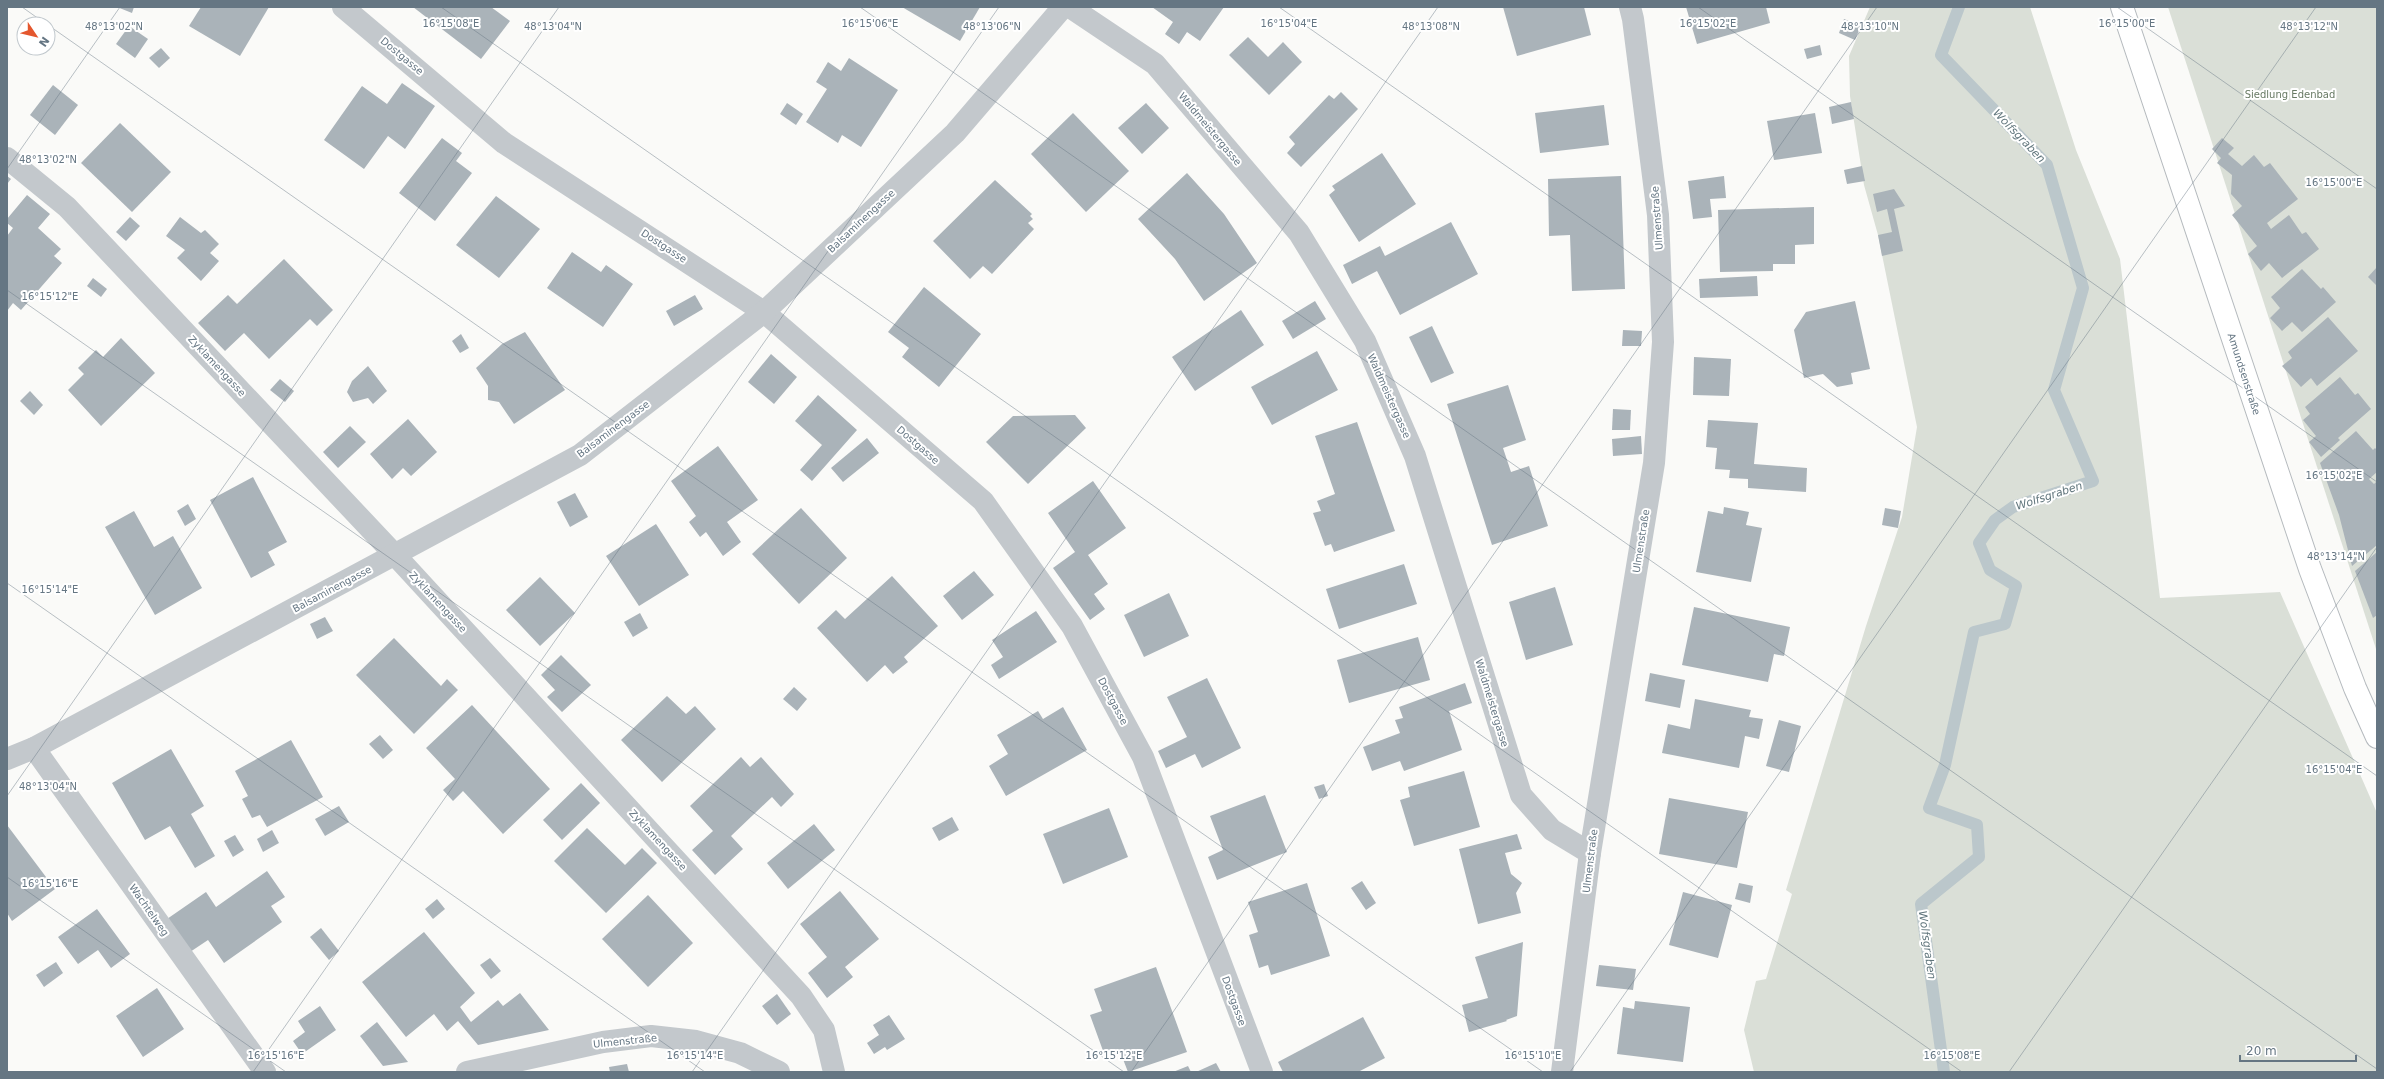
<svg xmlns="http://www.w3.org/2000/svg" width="2384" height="1079" viewBox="0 0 2384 1079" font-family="'DejaVu Sans',sans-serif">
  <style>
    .green { fill: #dadfd7 }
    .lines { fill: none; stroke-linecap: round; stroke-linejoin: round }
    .stream { stroke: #bbc7cb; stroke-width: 12 }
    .building { fill: #aab3b9 }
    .major-casing { stroke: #b5babe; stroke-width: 24 }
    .minor { stroke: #c3c8cc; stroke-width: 22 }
    .major { stroke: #fff; stroke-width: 22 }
    .ticks { fill: none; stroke: #657683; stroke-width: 1; stroke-opacity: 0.45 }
    .labels { text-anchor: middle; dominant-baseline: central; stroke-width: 4; stroke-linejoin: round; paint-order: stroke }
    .street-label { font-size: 10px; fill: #657683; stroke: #fff }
    .park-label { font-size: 10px; fill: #687a64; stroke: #fff }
    .water-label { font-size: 11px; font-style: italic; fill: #60757c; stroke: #fff }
    .ticks-label { font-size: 10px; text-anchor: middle; fill: #657683; stroke: #fff; stroke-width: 4; stroke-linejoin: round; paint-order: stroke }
  </style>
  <rect width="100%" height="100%" fill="#fafaf8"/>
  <g class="green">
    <polygon points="1870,7 2030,7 2076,150 2120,259 2160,598 2280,592 2377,813 2377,1072 1754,1072 1744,1030 1756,981 1766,979 1792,894 1786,890 1866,626 1902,517 1917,427 1878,235 1864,185 1850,96 1849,56"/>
    <polygon points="2168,7 2377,7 2377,652"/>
  </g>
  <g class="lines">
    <polyline class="stream" points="1944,1072 1921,904 1979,857 1977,825 1929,808 1945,765 1974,632 2005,624 2016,586 1990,570 1979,543 1995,520 2013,507 2093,481 2054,390 2083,288 2047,165 1941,55 1959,7"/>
  </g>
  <g class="building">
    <polygon points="117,7 134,7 132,13"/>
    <polygon points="201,7 269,7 240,56 189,26"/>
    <polygon points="413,7 491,7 510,21 481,59"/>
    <polygon points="902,7 980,7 960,41"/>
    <polygon points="1152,7 1224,7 1200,41 1187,32 1179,44 1165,34 1173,22"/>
    <polygon points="1503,7 1584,7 1591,35 1517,56"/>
    <polygon points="1686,7 1766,7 1770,23 1697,44"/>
    <polygon points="1844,19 1861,26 1855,40 1839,33"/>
    <polygon points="129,26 148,39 135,58 116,44"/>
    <polygon points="1248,37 1268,57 1283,42 1302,62 1269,95 1229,55"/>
    <polygon points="1820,45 1822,55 1807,59 1804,49"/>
    <polygon points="161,48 170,58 159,68 149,58"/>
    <polygon points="849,58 898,90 861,147 842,135 838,143 806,122 827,89 816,82 828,62 841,71"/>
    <polygon points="402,83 435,106 405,149 388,136 364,169 324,140 362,86 387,104"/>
    <polygon points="53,85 78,105 55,135 30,115"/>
    <polygon points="1341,92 1358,109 1301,167 1287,153 1295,144 1289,137 1329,95 1334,99"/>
    <polygon points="1851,102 1854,119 1832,124 1829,107"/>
    <polygon points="787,103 803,114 796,125 780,114"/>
    <polygon points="1146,103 1169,128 1142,154 1118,128"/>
    <polygon points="1604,105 1609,145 1540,153 1535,113"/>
    <polygon points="1073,113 1129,171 1086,212 1031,154"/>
    <polygon points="1815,113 1822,153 1774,160 1767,121"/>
    <polygon points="120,123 171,172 132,212 81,163"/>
    <polygon points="442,138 462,153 456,161 472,173 435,221 399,193"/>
    <polygon points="2222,138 2234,148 2228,154 2242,166 2254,155 2264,167 2270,163 2298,199 2267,223 2271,229 2289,215 2302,234 2306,232 2319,249 2282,278 2269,263 2261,271 2248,254 2257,246 2232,215 2242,206 2231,194 2232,175 2217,163 2221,158 2212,149"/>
    <polygon points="1382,153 1416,204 1359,242 1329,195 1335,190 1332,186"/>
    <polygon points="1862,166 1865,181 1847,184 1844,170"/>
    <polygon points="1187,173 1224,214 1257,263 1204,301 1175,259 1138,219"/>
    <polygon points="7,176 11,179 7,184"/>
    <polygon points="1621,176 1625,289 1572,291 1570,235 1549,236 1548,179"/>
    <polygon points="1724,176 1726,198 1710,199 1712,217 1693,219 1688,181"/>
    <polygon points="995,180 1032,214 1030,216 1033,219 1028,223 1034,229 992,274 983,266 970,279 933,241"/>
    <polygon points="1894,189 1905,206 1894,209 1903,251 1882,256 1878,235 1892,232 1887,209 1877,212 1873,194"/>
    <polygon points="27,195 50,214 38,228 61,249 54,256 62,263 21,310 13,303 7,311 7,236 13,228 7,223 7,219"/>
    <polygon points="496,196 540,229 499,278 456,245"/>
    <polygon points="1814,207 1814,244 1795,245 1795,264 1773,264 1773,271 1720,272 1718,210"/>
    <polygon points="130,217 140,226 126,241 116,232"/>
    <polygon points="180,217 201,233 205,230 219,244 210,253 219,261 201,281 177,258 185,250 166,236"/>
    <polygon points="1451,222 1478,274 1400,315 1377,271 1352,284 1343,265 1380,246 1385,256"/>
    <polygon points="572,252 601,272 606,265 633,284 603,327 547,288"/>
    <polygon points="284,259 333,310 317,326 310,319 269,359 244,333 225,351 198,323 228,295 237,304"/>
    <polygon points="2377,267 2377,286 2368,277"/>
    <polygon points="2302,269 2321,289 2323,287 2336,302 2302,332 2292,322 2282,331 2270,318 2280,308 2271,297"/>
    <polygon points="1757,276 1758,296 1700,298 1699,279"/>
    <polygon points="93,278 107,289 101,297 87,286"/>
    <polygon points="924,287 981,334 939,387 902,357 909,348 888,332"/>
    <polygon points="695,295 703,309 674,326 666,311"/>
    <polygon points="1315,301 1326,319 1293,339 1282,321"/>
    <polygon points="1855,301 1870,369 1851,373 1853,384 1837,387 1823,374 1804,378 1794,330 1806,312"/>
    <polygon points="1241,310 1264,345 1195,391 1172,357"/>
    <polygon points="2328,317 2358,351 2317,386 2311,378 2301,387 2282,366 2292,358 2288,352"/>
    <polygon points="1432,326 1454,373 1431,383 1409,337"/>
    <polygon points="1623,330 1642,331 1641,346 1622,346"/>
    <polygon points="525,332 565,390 514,424 499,402 488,400 488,386 476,368 502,344"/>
    <polygon points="461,334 469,348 460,353 452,341"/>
    <polygon points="121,338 155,373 101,426 68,390 84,374 78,368 96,350 103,357"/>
    <polygon points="1317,351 1338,390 1272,425 1251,387"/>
    <polygon points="771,354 797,377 774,404 748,382"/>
    <polygon points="1694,357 1731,359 1729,396 1693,395"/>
    <polygon points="368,366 387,391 373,404 368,398 353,402 347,392 352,381"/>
    <polygon points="2340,377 2355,395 2358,393 2371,409 2338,438 2340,440 2321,457 2309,442 2316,436 2303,420 2310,414 2305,407"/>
    <polygon points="280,379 294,391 285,402 270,390"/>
    <polygon points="1508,385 1526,440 1503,448 1511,472 1529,466 1548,526 1492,545 1447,404"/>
    <polygon points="30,391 43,405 34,415 20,401"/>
    <polygon points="818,395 857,430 812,481 800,470 822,445 795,421"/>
    <polygon points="1613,409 1631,410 1630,430 1612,430"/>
    <polygon points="1075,415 1086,428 1028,484 986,442 1013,416"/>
    <polygon points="408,419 437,452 411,476 403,468 392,479 370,454"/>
    <polygon points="1708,420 1758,423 1754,464 1807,468 1806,492 1748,488 1748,479 1729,478 1730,470 1715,469 1717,448 1706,447"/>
    <polygon points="1357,422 1395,531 1334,552 1331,544 1325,546 1313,513 1321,511 1317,501 1335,494 1315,436"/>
    <polygon points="350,426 366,442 338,468 323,452"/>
    <polygon points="2356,431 2373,450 2375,448 2377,450 2377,472 2369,479 2374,484 2377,481 2377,545 2352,566 2339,515 2320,463"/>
    <polygon points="1641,436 1642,454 1613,456 1612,439"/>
    <polygon points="867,438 879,453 843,482 831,468"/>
    <polygon points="718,446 758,500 727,522 741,542 723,556 706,532 700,537 689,522 696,516 671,481"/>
    <polygon points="253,477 287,542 268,552 275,565 251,578 210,500"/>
    <polygon points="1093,481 1126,528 1088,555 1108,584 1094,594 1105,609 1090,620 1053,568 1075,552 1048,513"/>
    <polygon points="575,493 588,517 570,527 557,502"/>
    <polygon points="188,504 196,519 185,526 177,511"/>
    <polygon points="1724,507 1749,512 1746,525 1762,528 1751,582 1696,572 1708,511 1723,514"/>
    <polygon points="801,508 847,558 799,604 752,554"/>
    <polygon points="1885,508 1901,511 1898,528 1882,525"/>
    <polygon points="134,511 154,547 173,536 202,588 155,615 105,527"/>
    <polygon points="656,524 689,575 639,606 606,556"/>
    <polygon points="2377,552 2377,615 2373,618 2355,571"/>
    <polygon points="1404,564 1417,604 1339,629 1326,589"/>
    <polygon points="974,571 994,595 962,620 943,596"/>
    <polygon points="892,576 938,626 904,657 908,662 893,674 885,665 867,682 817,628 836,610 845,619"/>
    <polygon points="540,577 575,613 540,646 506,610"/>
    <polygon points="1555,587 1573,645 1526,660 1509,602"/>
    <polygon points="1169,593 1189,636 1144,657 1124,615"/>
    <polygon points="1694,607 1790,627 1784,656 1774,654 1768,682 1682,665"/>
    <polygon points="1036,611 1057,642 999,679 991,665 1003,657 992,640"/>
    <polygon points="640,613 648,628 633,637 624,622"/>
    <polygon points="325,617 333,631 317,639 310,624"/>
    <polygon points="1418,637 1430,680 1349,703 1337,660"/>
    <polygon points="394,638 441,686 447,679 458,690 414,734 356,675"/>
    <polygon points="561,655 591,685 562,712 547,697 555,690 541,675"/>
    <polygon points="1650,673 1685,680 1680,708 1645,701"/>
    <polygon points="1207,678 1241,748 1202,768 1195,754 1166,768 1158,751 1187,737 1167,697"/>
    <polygon points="1465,683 1472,703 1449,711 1462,750 1404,771 1400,761 1372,771 1363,747 1400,733 1395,720 1403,718 1399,707"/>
    <polygon points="794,687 807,699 797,711 783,699"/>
    <polygon points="667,696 686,714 695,706 716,729 662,782 621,740"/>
    <polygon points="1695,699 1751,710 1749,717 1763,719 1759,739 1745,736 1739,768 1662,753 1668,724 1690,729"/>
    <polygon points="472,705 550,789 503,834 463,791 453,801 443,790 455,779 426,748"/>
    <polygon points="1063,707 1087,750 1006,796 989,766 1008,754 997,735 1038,711 1043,719"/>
    <polygon points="1779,720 1801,726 1789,772 1766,766"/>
    <polygon points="380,735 393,750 383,759 369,744"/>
    <polygon points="291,740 323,797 267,827 260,815 252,818 242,799 248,796 235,771"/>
    <polygon points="171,749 204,806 191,814 215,856 195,868 170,826 145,840 112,783"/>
    <polygon points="741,757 750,767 761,757 794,794 781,807 772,797 731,836 743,849 715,875 692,850 713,831 690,806"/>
    <polygon points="1464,771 1480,827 1414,846 1400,800 1410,797 1408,787"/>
    <polygon points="581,783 600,803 562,840 543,820"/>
    <polygon points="1324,784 1328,796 1319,799 1314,787"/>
    <polygon points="1265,795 1287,852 1217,880 1208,857 1223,850 1210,816"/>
    <polygon points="1669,798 1748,812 1737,868 1659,854"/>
    <polygon points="339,806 349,822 325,836 315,819"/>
    <polygon points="1109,808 1128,857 1063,884 1043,834"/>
    <polygon points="952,817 959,830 939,841 932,828"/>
    <polygon points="814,824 835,850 788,889 767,863"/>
    <polygon points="7,825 55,889 12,921 7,913"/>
    <polygon points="587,828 625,865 642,848 657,863 606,913 554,861"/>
    <polygon points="272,830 279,843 263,852 257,839"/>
    <polygon points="1517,834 1522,849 1505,853 1511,874 1522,883 1516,893 1521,913 1478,924 1459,849"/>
    <polygon points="235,835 244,850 233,857 224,841"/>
    <polygon points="267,871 285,897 271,906 282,922 224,963 208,940 190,952 167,919 206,892 216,907"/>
    <polygon points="1362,881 1376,903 1366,910 1351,888"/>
    <polygon points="1307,883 1330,956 1271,975 1268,965 1259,968 1249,935 1258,932 1248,902"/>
    <polygon points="1739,883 1753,886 1750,903 1735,899"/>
    <polygon points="840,891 879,939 845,967 853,977 827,998 808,973 827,957 800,924"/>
    <polygon points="1683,892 1732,905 1718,958 1669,945"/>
    <polygon points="648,895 693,943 648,987 602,939"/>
    <polygon points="437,899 445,909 433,919 425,909"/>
    <polygon points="97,909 130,954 111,968 98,950 78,964 58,937"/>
    <polygon points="321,928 339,951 329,960 310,937"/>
    <polygon points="424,932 475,993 460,1007 471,1022 498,1000 503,1006 520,993 549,1030 478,1045 458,1021 447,1031 434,1014 406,1037 362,982"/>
    <polygon points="1523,942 1517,1016 1506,1020 1507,1021 1469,1032 1462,1005 1488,998 1475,957"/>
    <polygon points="490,958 501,971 491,979 480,965"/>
    <polygon points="56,962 63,973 44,987 36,975"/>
    <polygon points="1599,965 1636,969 1633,990 1596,986"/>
    <polygon points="1156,967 1187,1052 1128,1072 1121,1054 1106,1059 1090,1015 1102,1011 1094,989"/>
    <polygon points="157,988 184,1029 143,1057 116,1016"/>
    <polygon points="777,994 791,1014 777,1025 762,1006"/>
    <polygon points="1635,1001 1690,1007 1683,1062 1617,1054 1623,1007 1634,1009"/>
    <polygon points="320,1006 336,1030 302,1054 293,1041 305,1032 298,1021"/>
    <polygon points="889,1015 905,1039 887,1050 885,1047 874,1054 867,1043 879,1035 873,1025"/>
    <polygon points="1363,1017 1385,1058 1358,1072 1283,1072 1278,1062"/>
    <polygon points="377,1022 408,1062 383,1066 360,1036"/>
    <polygon points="1216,1063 1221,1072 1196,1072"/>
    <polygon points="627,1064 629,1072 610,1072 609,1067"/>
    <polygon points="1188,1066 1191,1072 1173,1072"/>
  </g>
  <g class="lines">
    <defs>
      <polyline id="major" points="2122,7 2310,569 2355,688 2377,737"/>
    </defs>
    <use href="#major" class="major-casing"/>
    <g class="minor">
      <polyline points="343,7 504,143 764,312 983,501 1072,626 1143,757 1262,1072"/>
      <polyline points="1070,7 1155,64 1299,233 1365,341 1415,456 1521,795 1552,830 1590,853"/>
      <polyline points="7,158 67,207 395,555 801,996 824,1030 834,1072"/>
      <polyline points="34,748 265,1072"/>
      <polyline points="7,759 34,748 580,455 764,312 955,133 1063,7"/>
      <polyline points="467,1072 603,1042 651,1036 696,1041 740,1053 779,1072"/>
      <polyline points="1562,1072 1590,853 1654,463 1663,342 1658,215 1633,19 1630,7"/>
    </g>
    <use href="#major" class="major"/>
  </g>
  <path class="ticks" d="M22,7L46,24M441,7L1962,1072M860,7L2377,1069M1279,7L2377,776M1698,7L2377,482M2117,7L2377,189M48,25L1543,1072M7,169L120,7M7,290L1124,1072M7,583L705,1072M7,796L559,7M7,877L286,1072M253,1072L999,7M692,1072L1438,7M1131,1072L1877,7M1570,1072L2316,7M2009,1072L2377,547"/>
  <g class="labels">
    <g class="street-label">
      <text transform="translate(402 56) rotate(40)">Dostgasse</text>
      <text transform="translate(1210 129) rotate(50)">Waldmeistergasse</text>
      <text transform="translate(1657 218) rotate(-94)">Ulmenstraße</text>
      <text transform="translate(861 221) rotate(-43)">Balsaminengasse</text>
      <text transform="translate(664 246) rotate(33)">Dostgasse</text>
      <text transform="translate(217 366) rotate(47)">Zyklamengasse</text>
      <text transform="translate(2244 374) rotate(72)">Amundsenstraße</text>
      <text transform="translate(1389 396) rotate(66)">Waldmeistergasse</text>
      <text transform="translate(613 429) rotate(-37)">Balsaminengasse</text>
      <text transform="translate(918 445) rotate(41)">Dostgasse</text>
      <text transform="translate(1641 541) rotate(-81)">Ulmenstraße</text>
      <text transform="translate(332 589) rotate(-28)">Balsaminengasse</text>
      <text transform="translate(438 602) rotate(47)">Zyklamengasse</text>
      <text transform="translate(1113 701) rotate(62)">Dostgasse</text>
      <text transform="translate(1492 703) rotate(73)">Waldmeistergasse</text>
      <text transform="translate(658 840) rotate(47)">Zyklamengasse</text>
      <text transform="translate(1590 861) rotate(-83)">Ulmenstraße</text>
      <text transform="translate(149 910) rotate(55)">Wachtelweg</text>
      <text transform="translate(1234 1001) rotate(70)">Dostgasse</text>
      <text transform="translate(625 1041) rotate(-6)">Ulmenstraße</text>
    </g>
    <g class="park-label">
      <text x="2290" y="94">Siedlung Edenbad</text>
    </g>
    <g class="water-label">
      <text transform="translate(2019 136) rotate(46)">Wolfsgraben</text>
      <text transform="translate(2049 496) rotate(-18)">Wolfsgraben</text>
      <text transform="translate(1927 945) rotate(82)">Wolfsgraben</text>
    </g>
  </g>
  <g class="ticks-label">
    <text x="451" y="27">16°15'08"E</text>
    <text x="870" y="27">16°15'06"E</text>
    <text x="1289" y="27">16°15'04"E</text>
    <text x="1708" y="27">16°15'02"E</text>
    <text x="2127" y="27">16°15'00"E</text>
    <text x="114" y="30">48°13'02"N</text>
    <text x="553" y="30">48°13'04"N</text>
    <text x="992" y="30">48°13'06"N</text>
    <text x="1431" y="30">48°13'08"N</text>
    <text x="1870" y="30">48°13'10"N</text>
    <text x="2309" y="30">48°13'12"N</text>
    <text x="48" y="163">48°13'02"N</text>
    <text x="2334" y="186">16°15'00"E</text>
    <text x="50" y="300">16°15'12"E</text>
    <text x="2334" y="479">16°15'02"E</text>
    <text x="2336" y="560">48°13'14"N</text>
    <text x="50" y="593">16°15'14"E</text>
    <text x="2334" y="773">16°15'04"E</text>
    <text x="48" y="790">48°13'04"N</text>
    <text x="50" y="887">16°15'16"E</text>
    <text x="276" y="1059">16°15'16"E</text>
    <text x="695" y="1059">16°15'14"E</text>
    <text x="1114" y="1059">16°15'12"E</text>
    <text x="1533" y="1059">16°15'10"E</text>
    <text x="1952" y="1059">16°15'08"E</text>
  </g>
  <rect width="2384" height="1079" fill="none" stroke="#657683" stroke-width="16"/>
  <g transform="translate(36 36) rotate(125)"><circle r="19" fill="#ffffff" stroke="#c1c8cd"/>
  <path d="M0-3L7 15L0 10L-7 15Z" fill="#e4572e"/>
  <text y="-6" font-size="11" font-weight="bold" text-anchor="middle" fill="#657683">N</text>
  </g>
  <path d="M2240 1055v6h116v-6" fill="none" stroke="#657683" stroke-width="2"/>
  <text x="2246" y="1055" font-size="12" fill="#657683" stroke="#ffffff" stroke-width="3" paint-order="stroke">20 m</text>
</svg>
